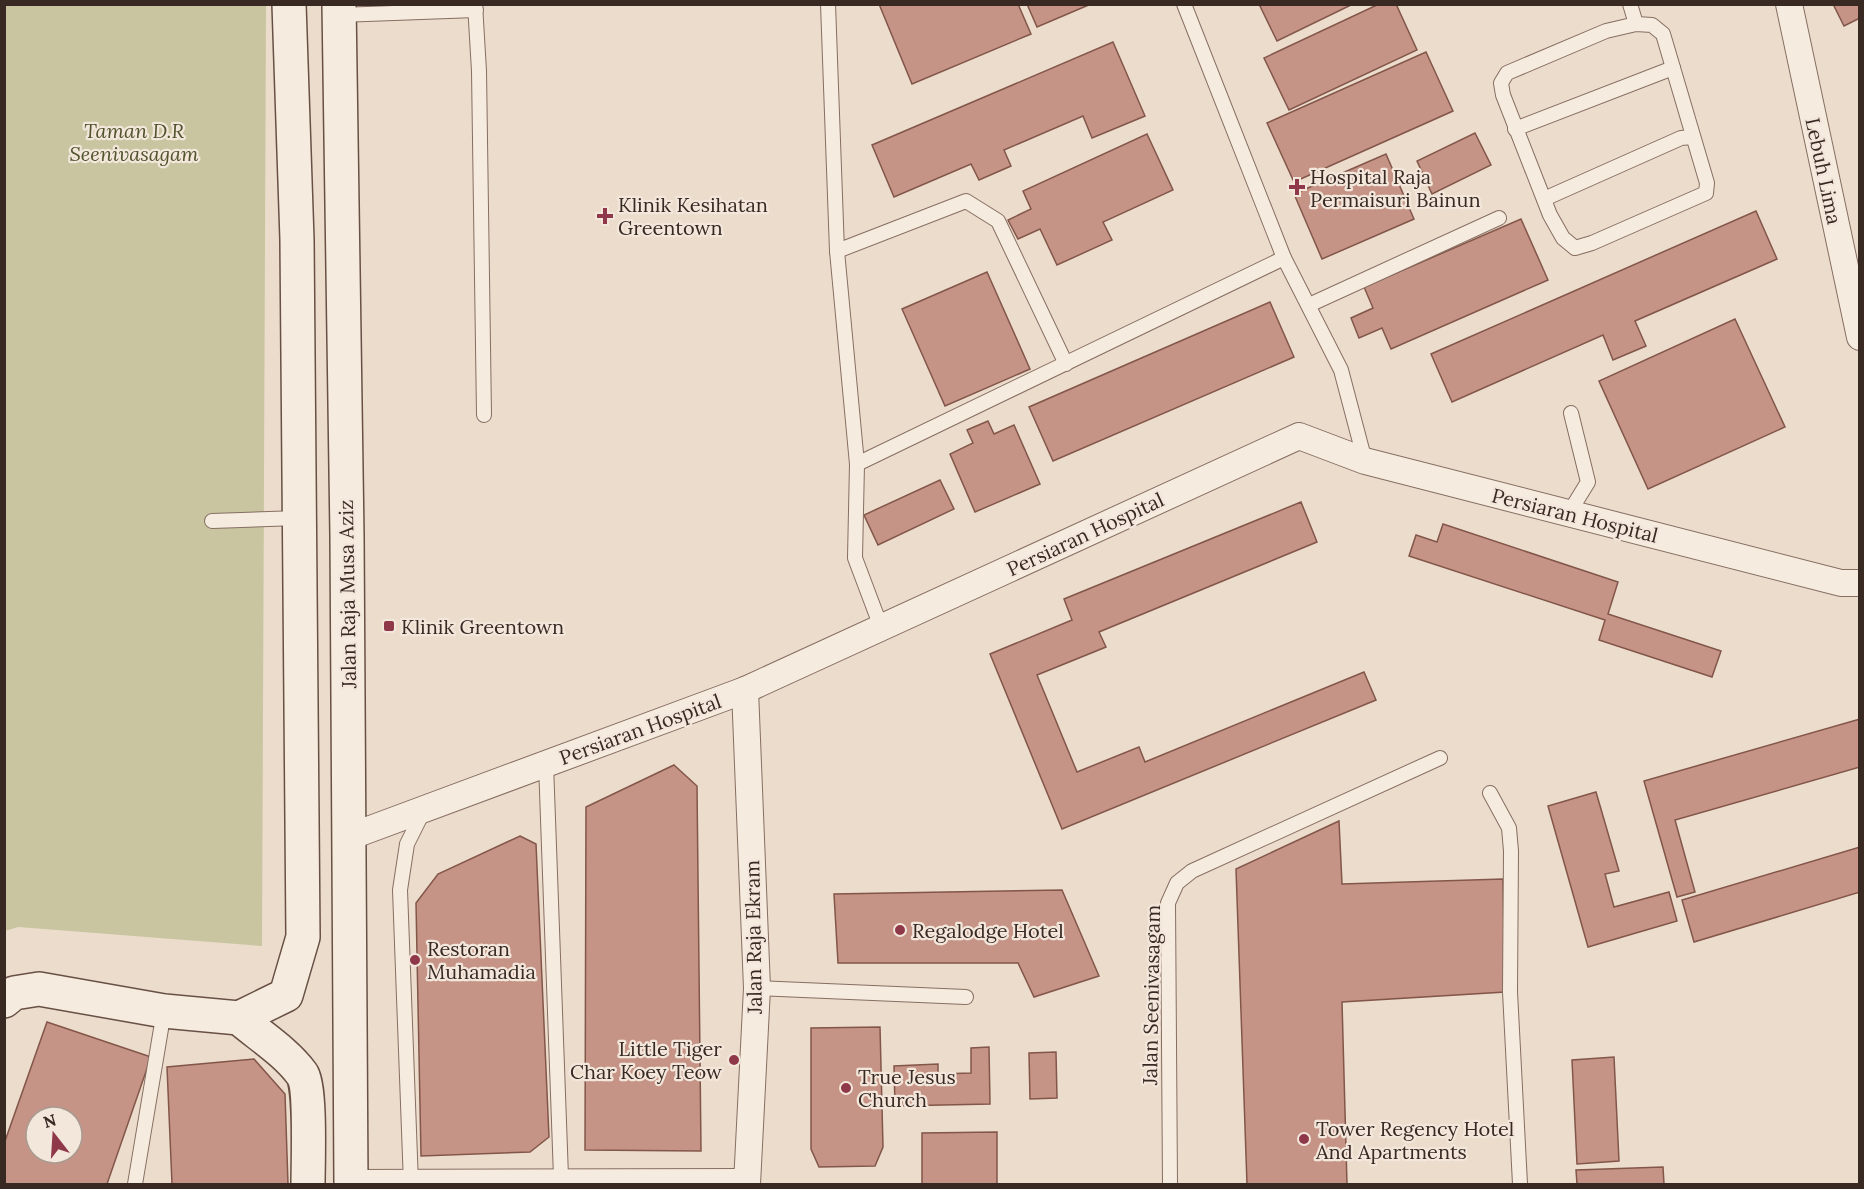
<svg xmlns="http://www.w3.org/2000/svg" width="1864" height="1189" viewBox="0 0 1864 1189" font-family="Lora,serif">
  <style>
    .green { fill: #c8c5a0 }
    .building { fill: #c59486; stroke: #83564a; stroke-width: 1.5; fill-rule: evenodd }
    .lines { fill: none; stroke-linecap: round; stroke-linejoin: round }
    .lane-casing { stroke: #866e61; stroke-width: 16 }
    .street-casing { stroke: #866e61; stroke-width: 28 }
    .secondary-casing { stroke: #685044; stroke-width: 36 }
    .lane { stroke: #f6ebdf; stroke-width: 14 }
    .street { stroke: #f6ebdf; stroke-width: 26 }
    .secondary { stroke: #f6ebdf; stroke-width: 33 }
    .poi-dot { fill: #8f3849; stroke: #f3e7db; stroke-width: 2 }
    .labels { text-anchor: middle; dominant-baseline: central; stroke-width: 4.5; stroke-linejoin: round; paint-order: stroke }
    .park-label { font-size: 20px; font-style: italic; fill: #50532c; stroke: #f3e7db }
    .street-label { font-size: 20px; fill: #392923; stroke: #f3e7db }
    .poi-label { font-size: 20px; fill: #392923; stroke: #f3e7db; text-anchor: start }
  </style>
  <rect width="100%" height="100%" fill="#ebdccc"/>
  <polygon class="green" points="5,5 266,5 262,946 18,927 5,931"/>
  <g class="building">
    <polygon points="879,4 1018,4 1031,34 912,84"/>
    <polygon points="1027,4 1091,4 1037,27"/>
    <polygon points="1259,4 1351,4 1351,5 1277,41"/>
    <polygon points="1379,4 1396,4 1417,50 1289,110 1264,58"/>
    <polygon points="1833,4 1860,4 1860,18 1844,26"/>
    <polygon points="1113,42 1145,116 1092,138 1083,116 1004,150 1011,166 979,180 971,164 894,197 872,145"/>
    <polygon points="1426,52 1453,111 1294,182 1267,123"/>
    <polygon points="1475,133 1491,165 1432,194 1417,161"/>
    <polygon points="1147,134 1173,190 1103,222 1112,240 1057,265 1040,229 1018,239 1008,220 1031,209 1023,191"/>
    <polygon points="1386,154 1414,219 1322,259 1294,194"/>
    <polygon points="1756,211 1777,259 1635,321 1646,346 1613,360 1603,335 1452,402 1431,354"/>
    <polygon points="1521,219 1548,280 1391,349 1382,328 1359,338 1351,318 1373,308 1364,287"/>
    <polygon points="987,272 1030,369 945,406 902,309"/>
    <polygon points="1270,302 1294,357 1053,461 1029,407"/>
    <polygon points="1735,319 1785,427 1648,489 1599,381"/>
    <polygon points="988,421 994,434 1014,425 1040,484 975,512 950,454 973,443 967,430"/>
    <polygon points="940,480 954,509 878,545 864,515"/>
    <polygon points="1301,502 1317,542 1099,632 1106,647 1037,675 1077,772 1139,747 1145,762 1364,672 1376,700 1062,829 990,654 1072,620 1064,599"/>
    <polygon points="1443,524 1618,582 1608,614 1721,651 1712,677 1599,640 1605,620 1409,556 1416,535 1437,542"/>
    <polygon points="1860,719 1860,767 1675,820 1695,892 1677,897 1644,781"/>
    <polygon points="674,765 697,786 701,1151 585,1150 586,807"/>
    <polygon points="1596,792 1619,871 1605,874 1614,907 1669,892 1677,921 1588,947 1548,806"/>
    <polygon points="1339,821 1342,884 1503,879 1505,992 1342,1002 1347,1184 1247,1184 1236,869"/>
    <polygon points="520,836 536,844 549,1137 530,1152 421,1156 416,903 438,874"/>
    <polygon points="1860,847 1860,892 1694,942 1682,900"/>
    <polygon points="1062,890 1099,976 1034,997 1018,963 838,963 834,894"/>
    <path d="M47,1022L151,1057L107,1184H4V1144ZM36,1117H72V1153H36Z"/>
    <polygon points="880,1027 883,1147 875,1166 819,1167 811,1149 811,1028"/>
    <polygon points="989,1047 990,1104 895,1106 894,1066 938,1064 938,1074 971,1073 971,1048"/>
    <polygon points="1056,1052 1057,1098 1030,1099 1029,1053"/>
    <polygon points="1614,1057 1619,1161 1577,1164 1572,1060"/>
    <polygon points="254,1059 285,1094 288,1184 172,1184 167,1067"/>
    <polygon points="997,1132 997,1184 922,1184 922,1133"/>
    <polygon points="1663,1167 1664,1184 1577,1184 1576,1170"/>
  </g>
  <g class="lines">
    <defs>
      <g id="lane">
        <polyline points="475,4 479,71 484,415"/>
        <polyline points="828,4 837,251 857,464 855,558 881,627"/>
        <polyline points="1184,4 1284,258 1341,370 1365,461"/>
        <polyline points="1630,4 1636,24"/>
        <polyline points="339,15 476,10"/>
        <polygon points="1636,24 1652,25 1663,34 1707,183 1706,193 1592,243 1575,248 1563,238 1550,215 1503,95 1501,83 1507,73 1606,31"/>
        <polyline points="1515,129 1673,68"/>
        <polyline points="1544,199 1681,138 1693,137"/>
        <polyline points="837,251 966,201 998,221 1066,364"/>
        <polyline points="1309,305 1499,218"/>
        <polyline points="857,464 1284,258"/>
        <polyline points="1569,513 1588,482 1571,413"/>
        <polyline points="212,521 299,518"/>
        <polyline points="546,764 561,1177"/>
        <polyline points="1490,793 1509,828 1511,851 1510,992 1520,1184"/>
        <polyline points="757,988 966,997"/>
        <polyline points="351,1177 747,1176"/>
        <polyline points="135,1184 164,1011"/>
        <polyline points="411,1184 400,890 407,844 424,810"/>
        <polyline points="1170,1184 1168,903 1177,883 1192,871 1440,758"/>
      </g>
      <g id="street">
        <polyline points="1789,4 1860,337"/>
        <polyline points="745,690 757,988 747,1184"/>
        <polyline points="349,837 745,690 1299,436 1365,461 1841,583 1860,583"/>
      </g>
      <g id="secondary">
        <polyline points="339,4 347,536 351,1184"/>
        <polyline points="4,1001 14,993 39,989 164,1011 239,1018 286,995 303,937 297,240 289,4"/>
        <path d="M239,1018C260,1036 286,1052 302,1074C311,1086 308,1165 308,1184"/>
      </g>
    </defs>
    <use href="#lane" class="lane-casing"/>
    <use href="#street" class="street-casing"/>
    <use href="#secondary" class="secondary-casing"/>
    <use href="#lane" class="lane"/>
    <use href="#street" class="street"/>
    <use href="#secondary" class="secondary"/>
  </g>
  <g class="poi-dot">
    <path d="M1294 178h6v6h6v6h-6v6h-6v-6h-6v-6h6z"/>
    <path d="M602 207h6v6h6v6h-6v6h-6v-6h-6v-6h6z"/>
    <rect x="383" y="620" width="12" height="12" rx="3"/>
    <circle cx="900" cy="930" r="6"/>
    <circle cx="415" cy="960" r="6"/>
    <circle cx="734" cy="1060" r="6"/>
    <circle cx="846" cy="1088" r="6"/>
    <circle cx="1304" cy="1139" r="6"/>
  </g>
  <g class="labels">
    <g class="park-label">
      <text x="134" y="130">Taman D.R<tspan x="134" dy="23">Seenivasagam</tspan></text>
    </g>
    <g class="street-label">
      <text transform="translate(1824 171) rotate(78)">Lebuh Lima</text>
      <text transform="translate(1575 515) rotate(14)">Persiaran Hospital</text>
      <text transform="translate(1085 534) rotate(-25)">Persiaran Hospital</text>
      <text transform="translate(347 594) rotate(-91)">Jalan Raja Musa Aziz</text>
      <text transform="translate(640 729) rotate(-20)">Persiaran Hospital</text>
      <text transform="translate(753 937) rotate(-91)">Jalan Raja Ekram</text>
      <text transform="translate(1151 995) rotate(-89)">Jalan Seenivasagam</text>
    </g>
    <g class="poi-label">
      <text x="1310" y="176">Hospital Raja<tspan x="1310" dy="23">Permaisuri Bainun</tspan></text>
      <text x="618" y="204">Klinik Kesihatan<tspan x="618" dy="23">Greentown</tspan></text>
      <text x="401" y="626">Klinik Greentown</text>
      <text x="912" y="930">Regalodge Hotel</text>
      <text x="427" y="948">Restoran<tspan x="427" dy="23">Muhamadia</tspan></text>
      <text x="722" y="1048" text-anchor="end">Little Tiger<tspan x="722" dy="23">Char Koey Teow</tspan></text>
      <text x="858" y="1076">True Jesus<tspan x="858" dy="23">Church</tspan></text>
      <text x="1316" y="1128">Tower Regency Hotel<tspan x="1316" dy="23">And Apartments</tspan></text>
    </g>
  </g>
  <rect width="1864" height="1189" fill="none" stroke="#392923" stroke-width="12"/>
  <g transform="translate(54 1135) rotate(343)"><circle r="28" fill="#f3e7db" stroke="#a99b91" stroke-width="1.5"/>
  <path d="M0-4.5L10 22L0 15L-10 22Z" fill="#8f3849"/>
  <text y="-9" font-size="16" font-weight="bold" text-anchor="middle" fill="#392923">N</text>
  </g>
</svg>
